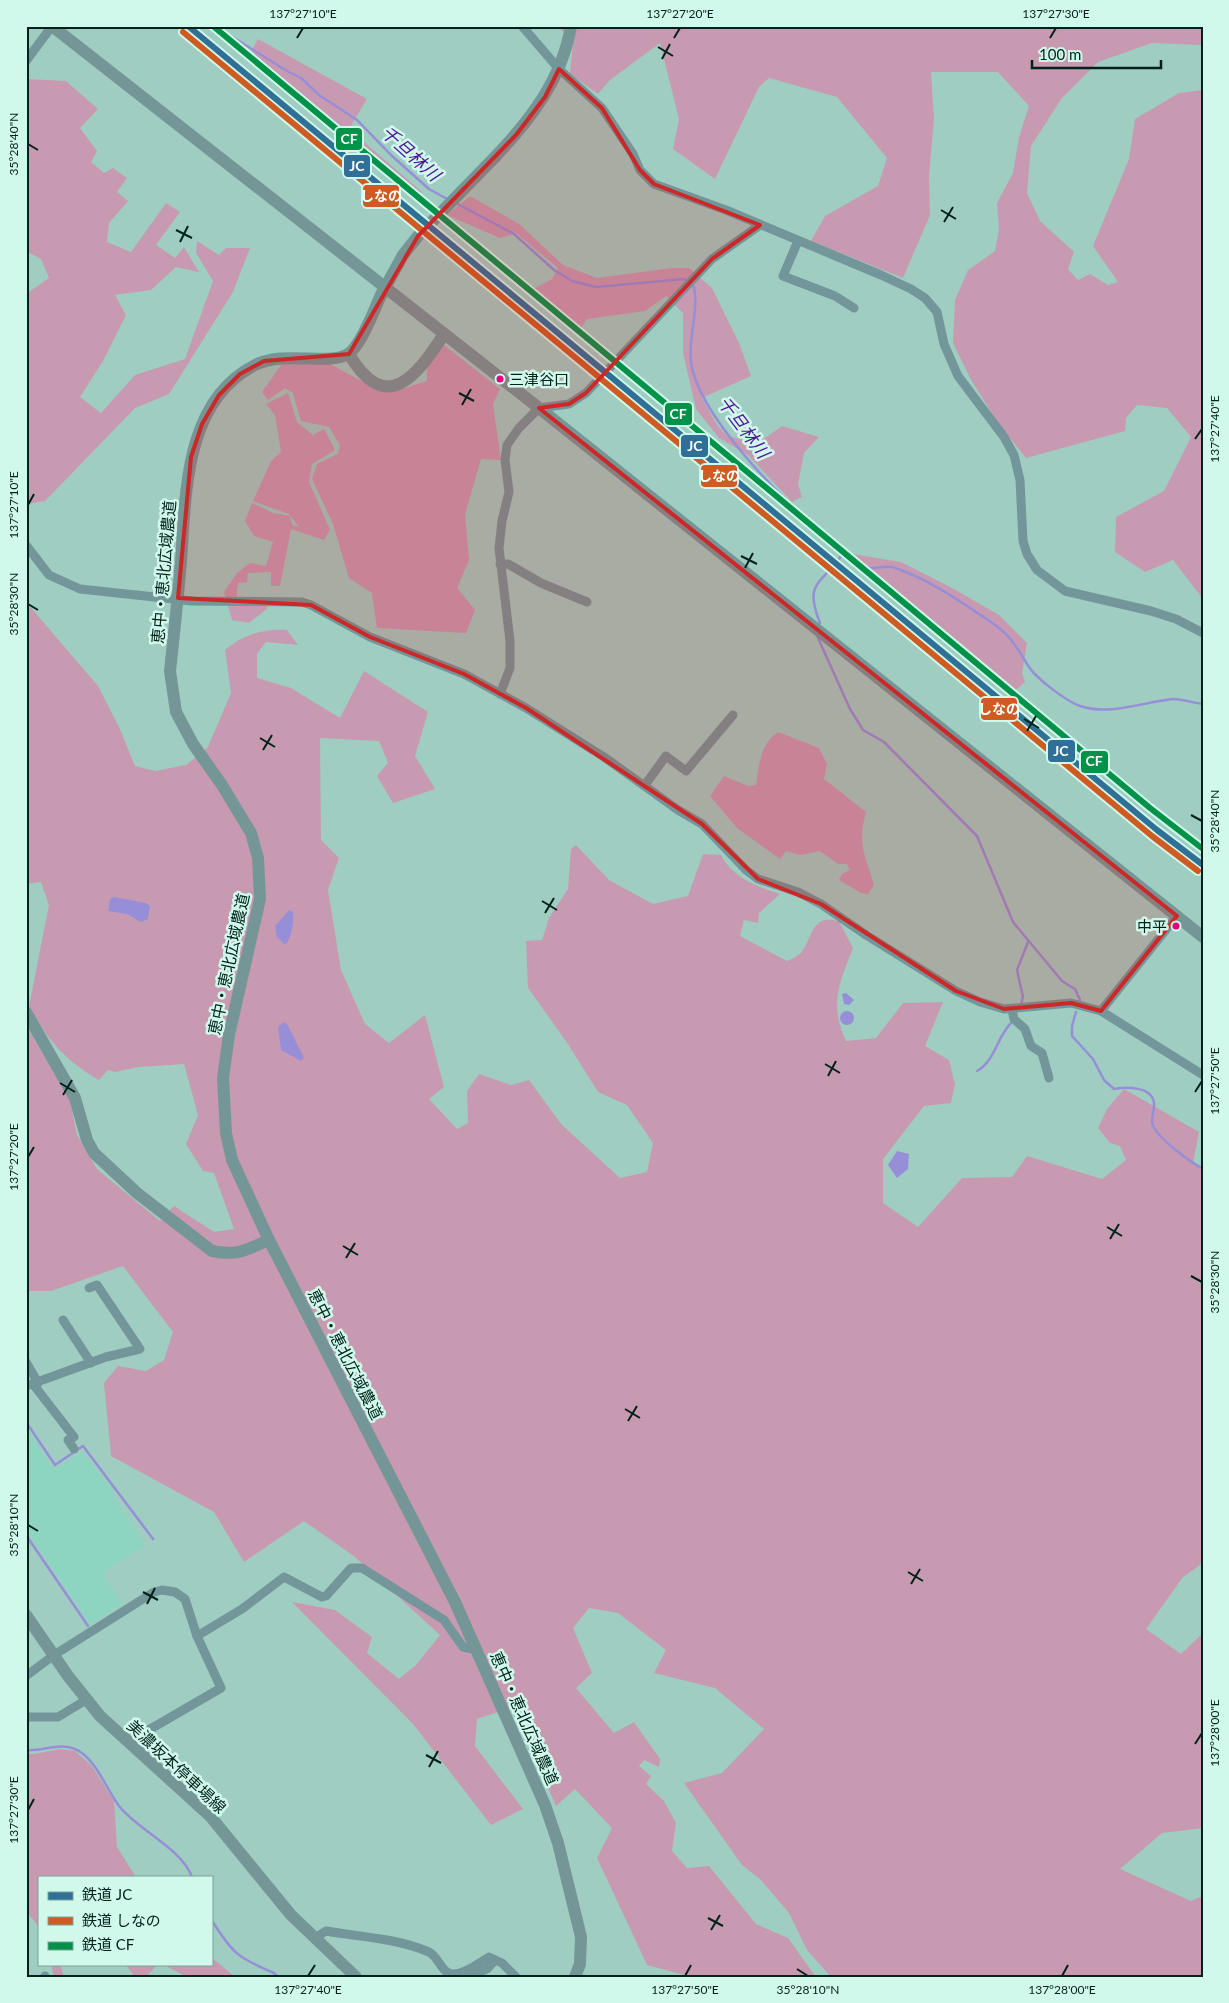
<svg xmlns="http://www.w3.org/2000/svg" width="1229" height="2003" viewBox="0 0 1229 2003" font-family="Lato,'Noto Sans JP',sans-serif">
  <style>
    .built { fill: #8dd5c1 }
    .green { fill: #c89ab2 }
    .water { fill: #968fd8 }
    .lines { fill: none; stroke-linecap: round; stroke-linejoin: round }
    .stream { stroke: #968fd8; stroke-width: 2.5 }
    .street { stroke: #729699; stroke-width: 9 }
    .secondary { stroke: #759696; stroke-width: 12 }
    .secondary-bridge { stroke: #759696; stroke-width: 12 }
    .rail-1-casing { stroke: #d0f8eb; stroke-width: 10 }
    .rail-2-casing { stroke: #d0f8eb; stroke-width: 10 }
    .rail-3-casing { stroke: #d0f8eb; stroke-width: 10 }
    .rail-1 { stroke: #307097; stroke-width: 6 }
    .rail-2 { stroke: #ce5b21; stroke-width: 6 }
    .rail-3 { stroke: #009249; stroke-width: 6 }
    .marked { fill: #cb2827; fill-opacity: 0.2; stroke: #cb2827; stroke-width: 4; stroke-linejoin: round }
    .ticks { fill: none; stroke: #00221a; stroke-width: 2 }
    .bus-dot { fill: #e5007d; stroke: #d0f8eb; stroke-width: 2 }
    .labels { text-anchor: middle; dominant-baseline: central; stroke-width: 5; stroke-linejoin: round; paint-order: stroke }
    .bus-label { font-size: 15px; fill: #00221a; stroke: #d0f8eb; text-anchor: start }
    .street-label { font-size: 16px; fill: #00221a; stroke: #d0f8eb }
    .water-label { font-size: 18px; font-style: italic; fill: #4d149a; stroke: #d0f8eb }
    .line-badge { stroke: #d0f8eb; stroke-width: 2 }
    .badge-label { font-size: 14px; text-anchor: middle; font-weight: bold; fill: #fff }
    .neatline { fill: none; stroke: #00221a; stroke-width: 2 }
    .ticks-label { font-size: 12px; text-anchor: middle; fill: #00221a }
  </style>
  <rect width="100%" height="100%" fill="#a0cdc1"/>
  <polygon class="built" points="26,1427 54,1470 82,1452 115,1493 113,1496 145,1545 102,1573 122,1604 90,1625 26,1530"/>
  <g class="green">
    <polygon points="557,26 1203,26 1203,45 1152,43 1098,62 1062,98 1031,146 1027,193 1040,221 1074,252 1068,269 1078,280 1090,274 1108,285 1118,282 1093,246 1129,159 1135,119 1179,93 1203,90 1203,599 1173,560 1145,572 1115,552 1116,517 1164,491 1191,437 1167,408 1137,405 1126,418 1125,431 1026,458 998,423 970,378 953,343 955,300 968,270 995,251 999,229 997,203 1013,173 1019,137 1029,106 998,72 931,72 934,119 929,176 930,215 903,278 811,241 825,216 878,186 887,158 837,97 769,78 759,87 715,179 673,149 679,119 660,43 610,80 598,94 570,74 573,41"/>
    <polygon points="258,39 367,99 349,129 422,192 414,200 247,59"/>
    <polygon points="27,79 66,81 98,109 80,128 97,151 91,162 104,173 113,168 127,178 117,192 128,201 109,223 107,242 131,252 166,203 180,212 156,245 175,258 184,247 199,272 176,267 151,290 115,295 126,315 103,361 80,397 101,413 135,375 185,359 213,281 196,253 197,241 219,255 226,248 250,248 233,292 169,394 135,408 45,501 26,504 26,294 49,278 41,259 26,251"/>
    <polygon points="470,196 519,224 563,265 597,278 672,268 689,268 712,288 739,343 751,376 702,398 717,425 727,436 758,443 782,426 819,437 804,453 798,484 802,497 792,502 748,455 719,438 696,409 683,353 683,313 666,296 645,311 587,319 580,329 528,292 552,279 558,268 516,233 500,238 447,215"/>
    <polygon points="444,345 500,389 493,404 501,460 481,459 465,514 469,560 457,588 475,610 466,633 377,628 372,593 349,578 333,524 312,479 317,464 338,454 340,445 329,427 301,421 293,393 285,388 268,400 262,392 282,364 328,363 371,386 393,392 427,381 427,367"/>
    <polygon points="288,393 297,422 313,435 324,429 335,450 312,464 309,482 330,530 324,540 291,529 280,586 271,586 271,572 248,573 247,582 238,583 236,602 267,602 267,609 249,623 232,620 224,592 237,573 250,563 266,566 273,542 254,536 245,521 252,503 273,513 290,516 292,525 299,527 289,514 253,501 271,461 281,452 275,415 266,404"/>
    <polygon points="853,554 901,562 954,589 999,615 1027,643 1022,673 1025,682 1011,694 870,578"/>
    <path d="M26,602L98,686L120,729L135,766L155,771L186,765L208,747L231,693L225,650C242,635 264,628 287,630L298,645L266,642L257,654V678L291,688L340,718L364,671L428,712L415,756L435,789L393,803L377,776L388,763L379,741L320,738L321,840L339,858L328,890L341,970L365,1024L389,1043L425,1015L444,1087L429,1099L457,1129L468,1123L467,1091L479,1074L511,1085L529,1080L561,1124L620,1178L647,1172L653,1143L627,1105L598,1092L568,1044L528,988L526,941L542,940L549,918L568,889L571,849L576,845L609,880L653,904L688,896L703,854L721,855C732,877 757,887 780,894L759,913L758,923L744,920L740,936L787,961C791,959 798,956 801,953C814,936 810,914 839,921L853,948C839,984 829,1004 846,1041L876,1038L903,1003L943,1002L925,1046L949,1060L955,1084L951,1103L924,1106L883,1159V1203L918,1227L962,1178L1012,1177L1027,1156L1102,1179L1126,1160L1120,1146L1110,1143L1098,1128L1107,1109L1124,1089L1199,1132L1193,1163L1203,1167V1563L1183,1577L1146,1629L1181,1654L1203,1633V1828L1162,1833L1120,1869L1191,1901L1203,1896V1977H831L807,1950L789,1913L761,1880L742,1865L684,1783L722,1773L764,1729L715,1688L654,1673L666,1650L618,1613L589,1608L573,1628L592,1673L576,1688L614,1733L634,1722L660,1759L659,1767L644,1760L639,1766L651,1776L646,1784L664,1801L676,1823L672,1851L687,1868L709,1866L756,1924L788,1938L816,1977H692L647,1965L597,1858L612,1828L575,1789L556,1806L513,1707L477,1719L475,1746L523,1809L491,1825L413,1724L292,1602L335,1610L372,1637L367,1653L399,1679L416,1665L440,1635L355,1557L304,1521L244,1562L214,1512L111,1456L104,1383L118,1366L146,1371L164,1360L173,1332L123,1266L51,1291H26V1025L70,1100L77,1135L97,1169L160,1221L174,1206L214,1232L234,1229L214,1173L203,1171L186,1144L198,1115L184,1064L139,1067L115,1072L108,1070L99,1080C63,1059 49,1041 29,1006L49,905L41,882L26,884Z"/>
    <path d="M778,732L819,748L827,764L824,779L866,812C857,844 865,855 874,885L868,894L861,893L839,880L842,874L850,870L847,864H838L820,851L801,855L786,851L780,859L737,828L710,796L724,776L748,786L756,785C759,766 760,744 778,732Z"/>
    <polygon points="60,1749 75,1751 92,1766 114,1801 117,1847 136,1877 39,1877 39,1927 26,1911 26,1753 34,1754"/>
    <polygon points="211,1957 235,1977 187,1977 162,1964 211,1964"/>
    <polygon points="51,1964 60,1964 64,1977 54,1977"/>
    <polygon points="125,1964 158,1964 146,1977 135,1977"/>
  </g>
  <g class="water">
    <polygon points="114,897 146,903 150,906 148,919 141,922 127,914 108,911 110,899"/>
    <path d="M289,910L293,912C294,923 292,934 287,943L284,944L277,937L275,926Z"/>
    <polygon points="846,993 854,1000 849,1005 844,1004 842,994"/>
    <circle cx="847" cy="1018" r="7"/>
    <polygon points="284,1022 287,1024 304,1058 301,1061 281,1050 278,1027"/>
    <polygon points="897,1151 909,1154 908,1169 897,1178 888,1165"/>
  </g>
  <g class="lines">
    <g class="stream">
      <polyline points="215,26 287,71 301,78 319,95 357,120 392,156 429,189 449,200"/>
      <path d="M456,203L514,234L554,270L572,281L596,287L684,279L694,287C699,312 688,337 691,362C698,416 782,498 821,534C834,546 847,560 863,567C871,571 883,565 892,567C927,578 958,600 988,620C1011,635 1015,645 1029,667C1037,679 1066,701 1080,706C1110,716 1143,702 1173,699C1183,699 1193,703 1203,704"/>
      <path d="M820,623C803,580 822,586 843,553"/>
      <polyline points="818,638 850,709 863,730 884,742 977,836 1013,922 1062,981 1075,989 1080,1000"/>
      <polyline points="1021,1005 1023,997 1017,970 1028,942"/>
      <path d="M1076,1012L1072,1026V1036L1093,1059L1104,1080L1114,1089C1126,1087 1152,1086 1154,1103C1155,1110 1150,1119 1153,1126C1160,1140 1189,1161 1203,1169"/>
      <path d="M977,1071C995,1061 997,1037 1011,1023"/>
      <polyline points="26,1422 55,1465 83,1446 153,1539"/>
      <polyline points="26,1535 88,1626"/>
      <path d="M26,1750C43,1752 59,1742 75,1749C96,1758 106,1789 119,1806C139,1831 181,1848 192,1877"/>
      <path d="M211,1919C232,1953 238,1958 274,1973L278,1977"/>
    </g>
    <g class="street">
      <polyline points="522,26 559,69 602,108 633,154 640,170 654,184 726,210 881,275 911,289 925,298 937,312 944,344 958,376 1004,437 1014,455 1020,480 1023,541 1027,554 1037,570 1065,591 1151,611 1176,619 1203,633"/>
      <polyline points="26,61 52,26"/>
      <polyline points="798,241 783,276 835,296 854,308"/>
      <polyline points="26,545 49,575 80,589 192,601 302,602 311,605 370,637 464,674 526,708 604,757 678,810 702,824 746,870 758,879 798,892 821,904 866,935 956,991 980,1002 1004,1009 1071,1003 1101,1011 1203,1075"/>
      <polyline points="500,564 508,564 541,583 587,602"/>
      <polyline points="500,694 510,668 510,641 499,548 502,521 509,492 505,460 507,445 519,428 539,408 569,404 586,393 712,259 760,225"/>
      <polyline points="645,785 666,756 686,771 733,715"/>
      <polyline points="1012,1009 1014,1019 1025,1029 1031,1046 1042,1053 1049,1078"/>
      <polyline points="1101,1011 1177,916"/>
      <polyline points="63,1320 91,1363"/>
      <polyline points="26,1362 38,1383"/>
      <polyline points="33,1384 74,1437 68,1440 74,1449"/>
      <polyline points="26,1386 106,1357 140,1349 97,1285 89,1288"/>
      <polyline points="197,1636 242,1609 284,1577 322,1597 326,1596 351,1568 362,1568 444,1620 463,1647 478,1650"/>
      <polyline points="26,1676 54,1655 154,1592 162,1590 175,1592 185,1599 197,1636 221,1688 128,1742"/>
      <polyline points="26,1717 58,1717 86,1700"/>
      <path d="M315,1938L326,1931C361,1937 396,1938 429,1952C439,1957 442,1975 454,1974C465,1974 479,1963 489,1957L502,1963L516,1977"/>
      <polyline points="45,1976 45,1977"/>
      <polyline points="469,1977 487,1969 495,1960"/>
    </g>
    <g class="secondary">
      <polyline points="52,26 539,408 1203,937"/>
      <path d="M495,157C531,119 562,79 571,26"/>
      <path d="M381,295C374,310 361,346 348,354C328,366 285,350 255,365C184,401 186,494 181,561C178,598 174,634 170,671L176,712L193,744L222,785L251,833L258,858L260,899L229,1035L223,1078L226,1133L232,1160L269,1240L455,1602L545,1805L558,1843L581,1937L580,1964L575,1977"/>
      <path d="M349,354C386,417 417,376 444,334"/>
      <path d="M26,1012L75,1098L87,1140L94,1153L137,1193L212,1251C237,1256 246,1250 269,1240"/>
      <polyline points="26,1615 68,1676 100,1716 210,1816 291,1915 356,1977"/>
    </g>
    <polyline class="secondary-bridge" points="381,295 403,255 418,236 495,157"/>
    <defs>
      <polyline id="rail-1" points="188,26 1157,830 1203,865"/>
      <polyline id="rail-2" points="183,32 1152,836 1198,871"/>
      <polyline id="rail-3" points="213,26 1150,808 1203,849"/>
    </defs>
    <use href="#rail-1" class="rail-1-casing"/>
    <use href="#rail-2" class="rail-2-casing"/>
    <use href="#rail-3" class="rail-3-casing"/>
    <use href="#rail-1" class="rail-1"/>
    <use href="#rail-2" class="rail-2"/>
    <use href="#rail-3" class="rail-3"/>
  </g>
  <path class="marked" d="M559,69L602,108L640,170L654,184L760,225L712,259L586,393L569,404L539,408L1177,916L1101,1011L1071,1003L1004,1009L956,991L821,904L758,879L702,824L526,708L464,674L370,637L311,605L178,598L191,457L202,424L219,395L240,374L264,361L349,354L418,236L516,135L545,97Z"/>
  <path class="ticks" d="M297,38L303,28M674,38L680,28M1050,38L1056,28M658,47L673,56M662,59L670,44M28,144L38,150M941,210L956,219M944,222L953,207M176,230L192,238M180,242L188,226M459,393L474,401M462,405L471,389M1195,439L1202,429M28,505L34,494M741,556L757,564M745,568L753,553M28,604L38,610M1024,719L1039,728M1027,731L1036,716M260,738L275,747M263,750L272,735M1191,815L1202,821M542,901L557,910M545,913L554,898M825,1064L840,1073M828,1076L836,1061M60,1083L75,1092M1195,1092L1202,1081M63,1095L72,1080M28,1157L34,1147M1107,1227L1122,1236M1110,1239L1119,1224M343,1246L358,1255M346,1258L355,1243M1191,1276L1202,1282M625,1409L640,1418M628,1421L637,1406M28,1525L38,1531M908,1572L923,1581M911,1584L920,1569M143,1592L158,1600M147,1604L155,1588M1195,1744L1202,1733M426,1755L441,1763M429,1767L438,1751M28,1810L34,1799M708,1918L723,1926M711,1930L720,1915M797,1969L808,1976M308,1976L315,1965M685,1976L691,1965M1062,1976L1068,1965"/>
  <g class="bus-dot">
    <circle cx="500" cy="379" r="4.5"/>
    <circle cx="1176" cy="926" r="4.5"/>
  </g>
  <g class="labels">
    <g class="bus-label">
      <text x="509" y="379">三津谷口</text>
      <text x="1167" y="926" text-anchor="end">中平</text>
    </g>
    <g class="street-label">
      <text transform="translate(163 572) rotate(-85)">恵中・恵北広域農道</text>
      <text transform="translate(228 964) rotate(-78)">恵中・恵北広域農道</text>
      <text transform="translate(346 1354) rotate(63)">恵中・恵北広域農道</text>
      <text transform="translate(525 1718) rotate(66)">恵中・恵北広域農道</text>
      <text transform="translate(177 1766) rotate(43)">美濃坂本停車場線</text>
    </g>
    <g class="water-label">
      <text transform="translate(411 153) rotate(42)">千旦林川</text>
      <text transform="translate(744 427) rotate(53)">千旦林川</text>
    </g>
  </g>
  <g class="line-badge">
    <rect x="335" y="127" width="28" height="24" rx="5" fill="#009249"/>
    <rect x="343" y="154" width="28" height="24" rx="5" fill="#307097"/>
    <rect x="362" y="184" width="38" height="24" rx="5" fill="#ce5b21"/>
    <rect x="664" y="402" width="29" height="24" rx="5" fill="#009249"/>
    <rect x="680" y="434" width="29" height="24" rx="5" fill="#307097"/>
    <rect x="700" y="464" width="38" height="24" rx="5" fill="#ce5b21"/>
    <rect x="980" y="697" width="38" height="24" rx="5" fill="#ce5b21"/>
    <rect x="1047" y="739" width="29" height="24" rx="5" fill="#307097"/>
    <rect x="1080" y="750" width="29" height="24" rx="5" fill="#009249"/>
  </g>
  <g class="badge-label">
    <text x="349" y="144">CF</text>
    <text x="357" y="171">JC</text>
    <text x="381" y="201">しなの</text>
    <text x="678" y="419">CF</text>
    <text x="695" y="451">JC</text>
    <text x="719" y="481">しなの</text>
    <text x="999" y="714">しなの</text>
    <text x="1061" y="756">JC</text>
    <text x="1094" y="766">CF</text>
  </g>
  <rect width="1229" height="2003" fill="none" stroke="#d0f8eb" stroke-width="55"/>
  <rect x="38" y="1876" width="175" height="90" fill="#d0f8eb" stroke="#7da297"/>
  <rect x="48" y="1892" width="25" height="8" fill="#307097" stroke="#7da297"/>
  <text x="82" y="1900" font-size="15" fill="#00221a">鉄道 JC</text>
  <rect x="48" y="1917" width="25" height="8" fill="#ce5b21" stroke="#7da297"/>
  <text x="82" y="1926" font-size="15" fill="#00221a">鉄道 しなの</text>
  <rect x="48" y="1942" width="25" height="8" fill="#009249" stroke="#7da297"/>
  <text x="82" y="1950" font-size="15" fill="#00221a">鉄道 CF</text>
  <path d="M1032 60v8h129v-8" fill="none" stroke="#00221a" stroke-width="2.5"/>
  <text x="1039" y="60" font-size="15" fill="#00221a" stroke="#d0f8eb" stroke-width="4" paint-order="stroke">100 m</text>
  <rect x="28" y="28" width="1174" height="1948" class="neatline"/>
  <g class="ticks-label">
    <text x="303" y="18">137°27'10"E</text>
    <text x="680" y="18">137°27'20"E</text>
    <text x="1056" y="18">137°27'30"E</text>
    <text transform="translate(14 144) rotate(-90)" y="4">35°28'40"N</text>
    <text transform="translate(1215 429) rotate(-90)" y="4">137°27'40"E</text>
    <text transform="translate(14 505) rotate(-90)" y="4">137°27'10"E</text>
    <text transform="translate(14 604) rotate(-90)" y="4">35°28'30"N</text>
    <text transform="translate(1215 821) rotate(-90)" y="4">35°28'40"N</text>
    <text transform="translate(1215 1081) rotate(-90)" y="4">137°27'50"E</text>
    <text transform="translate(14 1157) rotate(-90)" y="4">137°27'20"E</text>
    <text transform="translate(1215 1282) rotate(-90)" y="4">35°28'30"N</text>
    <text transform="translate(14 1525) rotate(-90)" y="4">35°28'10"N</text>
    <text transform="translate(1215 1733) rotate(-90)" y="4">137°28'00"E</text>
    <text transform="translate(14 1810) rotate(-90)" y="4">137°27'30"E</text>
    <text x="308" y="1994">137°27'40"E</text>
    <text x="685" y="1994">137°27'50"E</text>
    <text x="808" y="1994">35°28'10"N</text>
    <text x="1062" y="1994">137°28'00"E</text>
  </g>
</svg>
